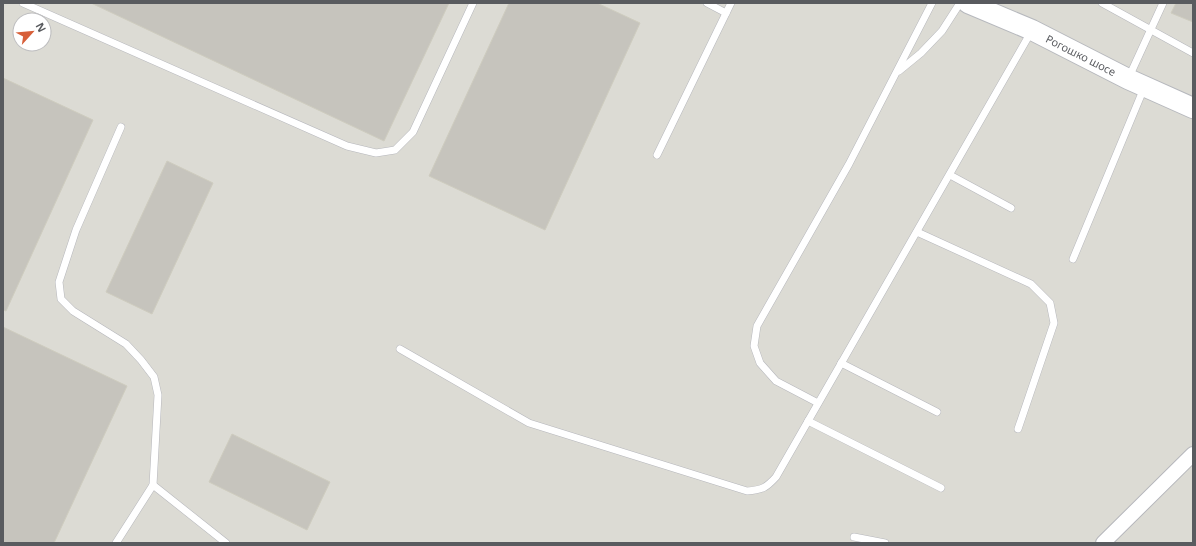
<svg xmlns="http://www.w3.org/2000/svg" width="1196" height="546" viewBox="0 0 1196 546" font-family="'Noto Sans',sans-serif">
  <style>
    .industrial { fill: #dcdbd4; fill-rule: evenodd }
    .building { fill: #c6c4bd; stroke: #ceccbf }
    .lines { fill: none; stroke-linecap: round; stroke-linejoin: round }
    .service-casing { stroke: #b6b7bc; stroke-width: 8 }
    .minor-casing { stroke: #b6b7bc; stroke-width: 16 }
    .secondary-casing { stroke: #b6b8bd; stroke-width: 22 }
    .service { stroke: #fff; stroke-width: 7 }
    .minor { stroke: #fff; stroke-width: 14 }
    .secondary { stroke: #fff; stroke-width: 20 }
    .labels { text-anchor: middle; dominant-baseline: central; stroke-width: 4; stroke-linejoin: round; paint-order: stroke }
    .street-label { font-size: 11px; fill: #595b5f; stroke: #fff }
  </style>
  <rect width="100%" height="100%" fill="#eaeae0"/>
  <path class="industrial" d="M3,3H1193V543H3ZM20,20H44V44H20Z"/>
  <g class="building">
    <polygon points="91,3 449,3 384,141"/>
    <polygon points="509,3 597,3 640,23 545,230 429,176"/>
    <polygon points="1176,3 1193,3 1193,22 1171,13"/>
    <polygon points="3,78 93,120 6,311 3,310"/>
    <polygon points="167,161 213,183 152,314 106,292"/>
    <polygon points="3,327 127,386 54,543 3,543"/>
    <polygon points="232,434 330,482 307,530 209,482"/>
  </g>
  <g class="lines">
    <defs>
      <g id="service">
        <polyline points="23,3 347,146 376,153 395,150 413,132 473,3"/>
        <polyline points="707,3 726,13"/>
        <polyline points="1102,3 1193,53"/>
        <polyline points="899,71 921,53 942,31 960,3"/>
        <polyline points="1129,77 1163,3"/>
        <polyline points="657,155 731,3"/>
        <polyline points="950,175 1011,208"/>
        <polyline points="917,232 1031,284 1050,303 1054,323 1018,429"/>
        <polyline points="1073,259 1144,88"/>
        <path d="M400,349L529,423L747,491C762,490 766,488 776,477L1031,32"/>
        <polyline points="841,363 937,412"/>
        <polyline points="818,403 776,381 760,363 754,346 757,326 849,164 932,3"/>
        <polyline points="808,421 941,488"/>
        <polyline points="153,485 226,543"/>
        <polyline points="854,537 885,543"/>
        <polyline points="116,543 153,485 158,395 154,377 141,360 126,344 73,311 61,299 59,282 76,230 121,127"/>
      </g>
      <polyline id="minor" points="1103,543 1193,454"/>
      <polyline id="secondary" points="968,3 1032,30 1128,79 1193,108"/>
    </defs>
    <use href="#service" class="service-casing"/>
    <use href="#minor" class="minor-casing"/>
    <use href="#secondary" class="secondary-casing"/>
    <use href="#service" class="service"/>
    <use href="#minor" class="minor"/>
    <use href="#secondary" class="secondary"/>
  </g>
  <g class="labels">
    <g class="street-label">
      <text transform="translate(1081 55) rotate(27)">Рогошко шосе</text>
    </g>
  </g>
  <rect width="1196" height="546" fill="none" stroke="#595b5f" stroke-width="8"/>
  <g transform="translate(32 32) rotate(63)"><circle r="19" fill="#ffffff" stroke="#bdbdbf"/>
  <path d="M0-3L7 15L0 10L-7 15Z" fill="#d75f39"/>
  <text y="-6" font-size="11" font-weight="bold" text-anchor="middle" fill="#595b5f">N</text>
  </g>
</svg>
